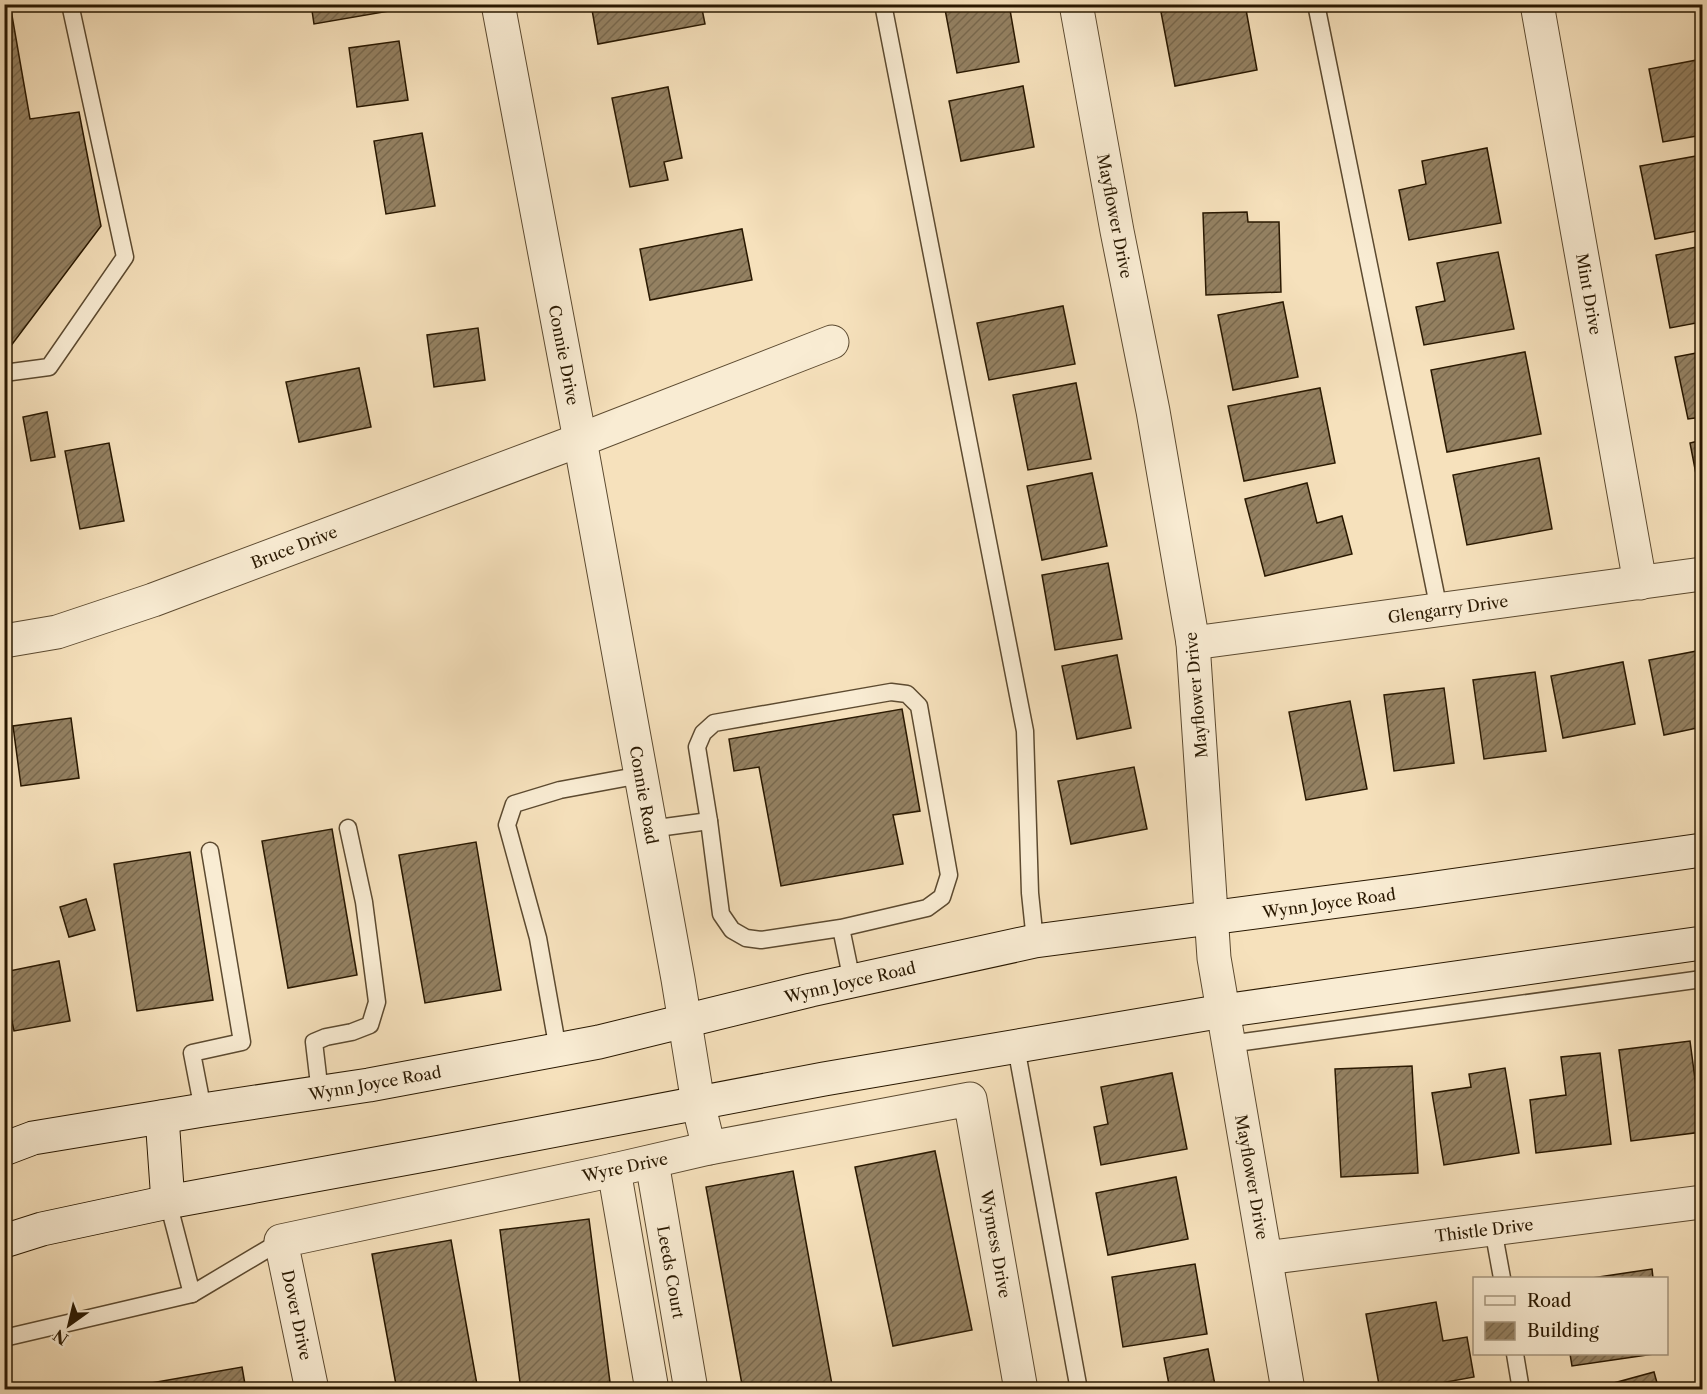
<svg xmlns="http://www.w3.org/2000/svg" width="1707" height="1394" viewBox="0 0 1707 1394" font-family="'Libre Caslon Text',serif">
  <style>
    .building { fill: url(#building-hatch); stroke: #291801; stroke-width: 1.5 }
    .lines { fill: none; stroke-linecap: round; stroke-linejoin: round }
    .service-casing { stroke: #5c4a30; stroke-width: 19 }
    .minor-casing { stroke: #5c4a30; stroke-width: 35 }
    .secondary-casing { stroke: #291801; stroke-width: 35 }
    .service { stroke: #f9ecd3; stroke-width: 16 }
    .minor { stroke: #f9ecd3; stroke-width: 33 }
    .secondary { stroke: #f9ecd3; stroke-width: 33 }
    .labels { text-anchor: middle; dominant-baseline: central; stroke-width: 4.5; stroke-linejoin: round; paint-order: stroke }
    .street-label { font-size: 16px; fill: #291801; stroke: #f9ecd3 }
  </style>
  <defs>
    <pattern id="building-hatch" width="6" height="6" patternUnits="userSpaceOnUse" patternTransform="scale(1.5)"><rect width="6" height="6" fill="#948162"/><path d="M-1 1l2-2M0 6l6-6M5 7l2-2" fill="none" stroke="#79694e"/></pattern>
  </defs>
  <rect width="100%" height="100%" fill="#f6e1bc"/>
  <filter id="stains"><feTurbulence type="fractalNoise" baseFrequency=".00333" numOctaves="4"/><feColorMatrix values="0 0 0 0 .2 0 0 0 0 .09 0 0 0 0 .02 0 0 0 .5 -.17"/></filter>
  <radialGradient id="worn" r=".72"><stop offset=".6" stop-color="#630" stop-opacity="0"/><stop offset="1" stop-color="#630" stop-opacity=".3"/></radialGradient>
  <g class="building">
    <polygon points="4,4 10,4 30,119 79,112 101,226 4,355"/>
    <polygon points="311,4 406,4 407,8 314,24"/>
    <polygon points="591,4 701,4 705,24 598,44"/>
    <polygon points="944,4 1009,4 1019,62 957,73"/>
    <polygon points="1198,4 1245,4 1257,70 1175,86 1161,12"/>
    <polygon points="399,41 408,100 357,107 349,48"/>
    <polygon points="1702,59 1702,135 1663,142 1649,69"/>
    <polygon points="1023,86 1034,147 961,161 949,101"/>
    <polygon points="668,87 682,158 664,162 668,180 630,187 612,98"/>
    <polygon points="422,133 435,206 386,214 374,141"/>
    <polygon points="1487,148 1501,223 1409,240 1399,190 1426,184 1422,161"/>
    <polygon points="1702,155 1702,230 1655,239 1640,166"/>
    <polygon points="1247,212 1248,222 1279,222 1281,292 1206,295 1203,213"/>
    <polygon points="742,229 752,280 650,300 640,249"/>
    <polygon points="1702,246 1702,322 1670,328 1656,255"/>
    <polygon points="1498,252 1514,329 1424,345 1416,307 1445,301 1437,263"/>
    <polygon points="1283,302 1298,377 1233,390 1218,315"/>
    <polygon points="1063,306 1075,364 989,380 977,323"/>
    <polygon points="478,328 485,380 434,387 427,335"/>
    <polygon points="1525,352 1541,434 1447,452 1431,370"/>
    <polygon points="1702,352 1702,417 1688,419 1675,357"/>
    <polygon points="359,368 371,427 299,442 286,382"/>
    <polygon points="1076,383 1091,459 1028,470 1013,395"/>
    <polygon points="1320,388 1335,463 1244,481 1228,406"/>
    <polygon points="47,412 55,457 31,461 23,417"/>
    <polygon points="1702,440 1702,505 1690,443"/>
    <polygon points="109,443 124,521 80,529 65,451"/>
    <polygon points="1539,458 1552,529 1467,545 1453,475"/>
    <polygon points="1092,473 1107,546 1042,560 1027,486"/>
    <polygon points="1307,483 1317,523 1342,516 1352,554 1265,576 1245,499"/>
    <polygon points="1108,563 1122,639 1055,650 1042,575"/>
    <polygon points="1702,650 1702,727 1664,735 1649,660"/>
    <polygon points="1117,655 1131,728 1077,739 1062,666"/>
    <polygon points="1623,662 1635,724 1563,738 1551,676"/>
    <polygon points="1535,672 1546,751 1484,759 1473,680"/>
    <polygon points="1444,688 1454,763 1394,771 1384,695"/>
    <polygon points="1350,701 1367,789 1306,800 1289,712"/>
    <polygon points="902,709 920,811 893,815 903,864 781,886 759,767 734,771 729,739"/>
    <polygon points="71,718 79,778 21,786 13,726"/>
    <polygon points="1134,767 1147,829 1071,844 1058,781"/>
    <polygon points="332,829 357,975 288,988 262,841"/>
    <polygon points="476,842 501,990 425,1003 399,855"/>
    <polygon points="190,852 213,1000 137,1011 114,864"/>
    <polygon points="86,899 95,930 69,937 60,907"/>
    <polygon points="59,961 70,1021 14,1031 4,983 4,972"/>
    <polygon points="1690,1041 1702,1132 1631,1141 1619,1050"/>
    <polygon points="1600,1053 1611,1144 1536,1153 1530,1100 1566,1095 1561,1057"/>
    <polygon points="1412,1066 1418,1173 1341,1177 1335,1069"/>
    <polygon points="1505,1068 1519,1153 1444,1165 1432,1093 1471,1087 1469,1074"/>
    <polygon points="1172,1073 1187,1149 1101,1165 1094,1127 1108,1124 1101,1087"/>
    <polygon points="935,1151 972,1330 893,1346 855,1167"/>
    <polygon points="793,1171 833,1390 743,1390 706,1187"/>
    <polygon points="1176,1177 1188,1239 1108,1255 1096,1193"/>
    <polygon points="589,1219 611,1390 521,1390 500,1230"/>
    <polygon points="451,1240 478,1390 397,1390 372,1254"/>
    <polygon points="1195,1264 1207,1334 1123,1347 1112,1277"/>
    <polygon points="1652,1269 1653,1278 1592,1278"/>
    <polygon points="1436,1302 1443,1341 1467,1337 1474,1377 1403,1390 1380,1390 1366,1314"/>
    <polygon points="1208,1349 1216,1390 1170,1390 1164,1358"/>
    <polygon points="1570,1354 1654,1354 1572,1366"/>
    <polygon points="242,1367 246,1390 111,1390"/>
    <polygon points="1654,1372 1659,1390 1588,1390"/>
  </g>
  <g class="lines">
    <defs>
      <g id="service">
        <polyline points="883,4 1025,731 1030,893 1035,941"/>
        <polyline points="1316,4 1439,610"/>
        <polyline points="4,373 49,367 125,257 70,4"/>
        <polyline points="650,829 709,821"/>
        <polyline points="841,928 927,908 942,897 949,875 919,706 907,694 891,692 714,723 703,733 697,747 709,821 721,914 732,930 746,938 761,940 841,928 852,981"/>
        <polyline points="1229,1044 1702,979"/>
        <polyline points="1016,1047 1079,1390"/>
        <polyline points="558,1050 538,938 507,825 514,804 560,790 641,775"/>
        <polyline points="320,1093 314,1042 326,1037 352,1032 370,1025 377,1002 364,902 348,828"/>
        <polyline points="203,1110 192,1053 242,1042 210,851"/>
        <polyline points="1493,1229 1502,1278"/>
        <polyline points="192,1294 281,1241"/>
        <polyline points="4,1338 192,1294 168,1202"/>
        <polyline points="1515,1354 1521,1390"/>
      </g>
      <g id="minor">
        <polyline points="498,4 580,440 678,979 698,1103 709,1148"/>
        <polyline points="1076,4 1117,231 1153,411 1193,643 1214,958 1288,1390"/>
        <polyline points="1537,4 1640,583"/>
        <polyline points="4,641 57,632 153,600 580,440 832,342"/>
        <polyline points="1193,643 1702,574"/>
        <polyline points="652,1162 691,1390"/>
        <polyline points="614,1170 652,1390"/>
        <polyline points="1266,1258 1702,1202"/>
        <polyline points="312,1390 281,1241 614,1170 709,1148 970,1099 1021,1390"/>
      </g>
      <g id="secondary">
        <polyline points="162,1117 168,1202"/>
        <polyline points="4,1149 33,1138 203,1110 369,1085 599,1042 811,990 1035,941 1414,891 1702,850"/>
        <polyline points="4,1241 42,1229 168,1202 446,1151 824,1079 1223,1011 1702,943"/>
      </g>
    </defs>
    <use href="#service" class="service-casing"/>
    <use href="#minor" class="minor-casing"/>
    <use href="#secondary" class="secondary-casing"/>
    <use href="#service" class="service"/>
    <use href="#minor" class="minor"/>
    <use href="#secondary" class="secondary"/>
  </g>
  <g class="labels">
    <g class="street-label">
      <text transform="translate(1115 216) rotate(79)">Mayflower Drive</text>
      <text transform="translate(1589 294) rotate(80)">Mint Drive</text>
      <text transform="translate(564 355) rotate(79)">Connie Drive</text>
      <text transform="translate(294 547) rotate(-21)">Bruce Drive</text>
      <text transform="translate(1448 609) rotate(-8)">Glengarry Drive</text>
      <text transform="translate(1196 695) rotate(-95)">Mayflower Drive</text>
      <text transform="translate(644 795) rotate(80)">Connie Road</text>
      <text transform="translate(1329 903) rotate(-8)">Wynn Joyce Road</text>
      <text transform="translate(850 982) rotate(-13)">Wynn Joyce Road</text>
      <text transform="translate(375 1083) rotate(-10)">Wynn Joyce Road</text>
      <text transform="translate(625 1167) rotate(-12)">Wyre Drive</text>
      <text transform="translate(1252 1177) rotate(80)">Mayflower Drive</text>
      <text transform="translate(1484 1230) rotate(-7)">Thistle Drive</text>
      <text transform="translate(996 1244) rotate(80)">Wymess Drive</text>
      <text transform="translate(671 1272) rotate(80)">Leeds Court</text>
      <text transform="translate(297 1315) rotate(78)">Dover Drive</text>
    </g>
  </g>
  <rect width="1707" height="1394" fill="none" stroke="#f6e1bc" stroke-width="24"/>
  <rect x="6" y="6" width="1695" height="1382" fill="none" stroke="#291801" stroke-width="3"/>
  <rect x="12" y="12" width="1683" height="1370" fill="none" stroke="#291801" stroke-width="1.5"/>
  <rect x="1473" y="1277" width="195" height="78" fill="#f9ecd3" stroke="#a6977f" stroke-width="1.5"/>
  <rect x="1485" y="1296" width="30" height="9" fill="#f9ecd3" stroke="#a6977f" stroke-width="1.5"/>
  <text x="1527" y="1307" font-size="18" fill="#291801">Road</text>
  <rect x="1485" y="1322" width="30" height="18" fill="url(#building-hatch)" stroke="#a6977f" stroke-width="1.5"/>
  <text x="1527" y="1337" font-size="18" fill="#291801">Building</text>
  <g transform="translate(69 1325) rotate(214)" stroke="#f9ecd3" stroke-width="4.5" paint-order="stroke">
  <path d="M0-4.5L10 22L0 15L-10 22Z" fill="#291801"/>
  <text y="-9" font-size="16" font-weight="bold" text-anchor="middle" fill="#291801">N</text>
  </g>
  <rect width="100%" height="100%" filter="url(#stains)"/>
  <rect width="100%" height="100%" fill="url(#worn)"/>
</svg>
